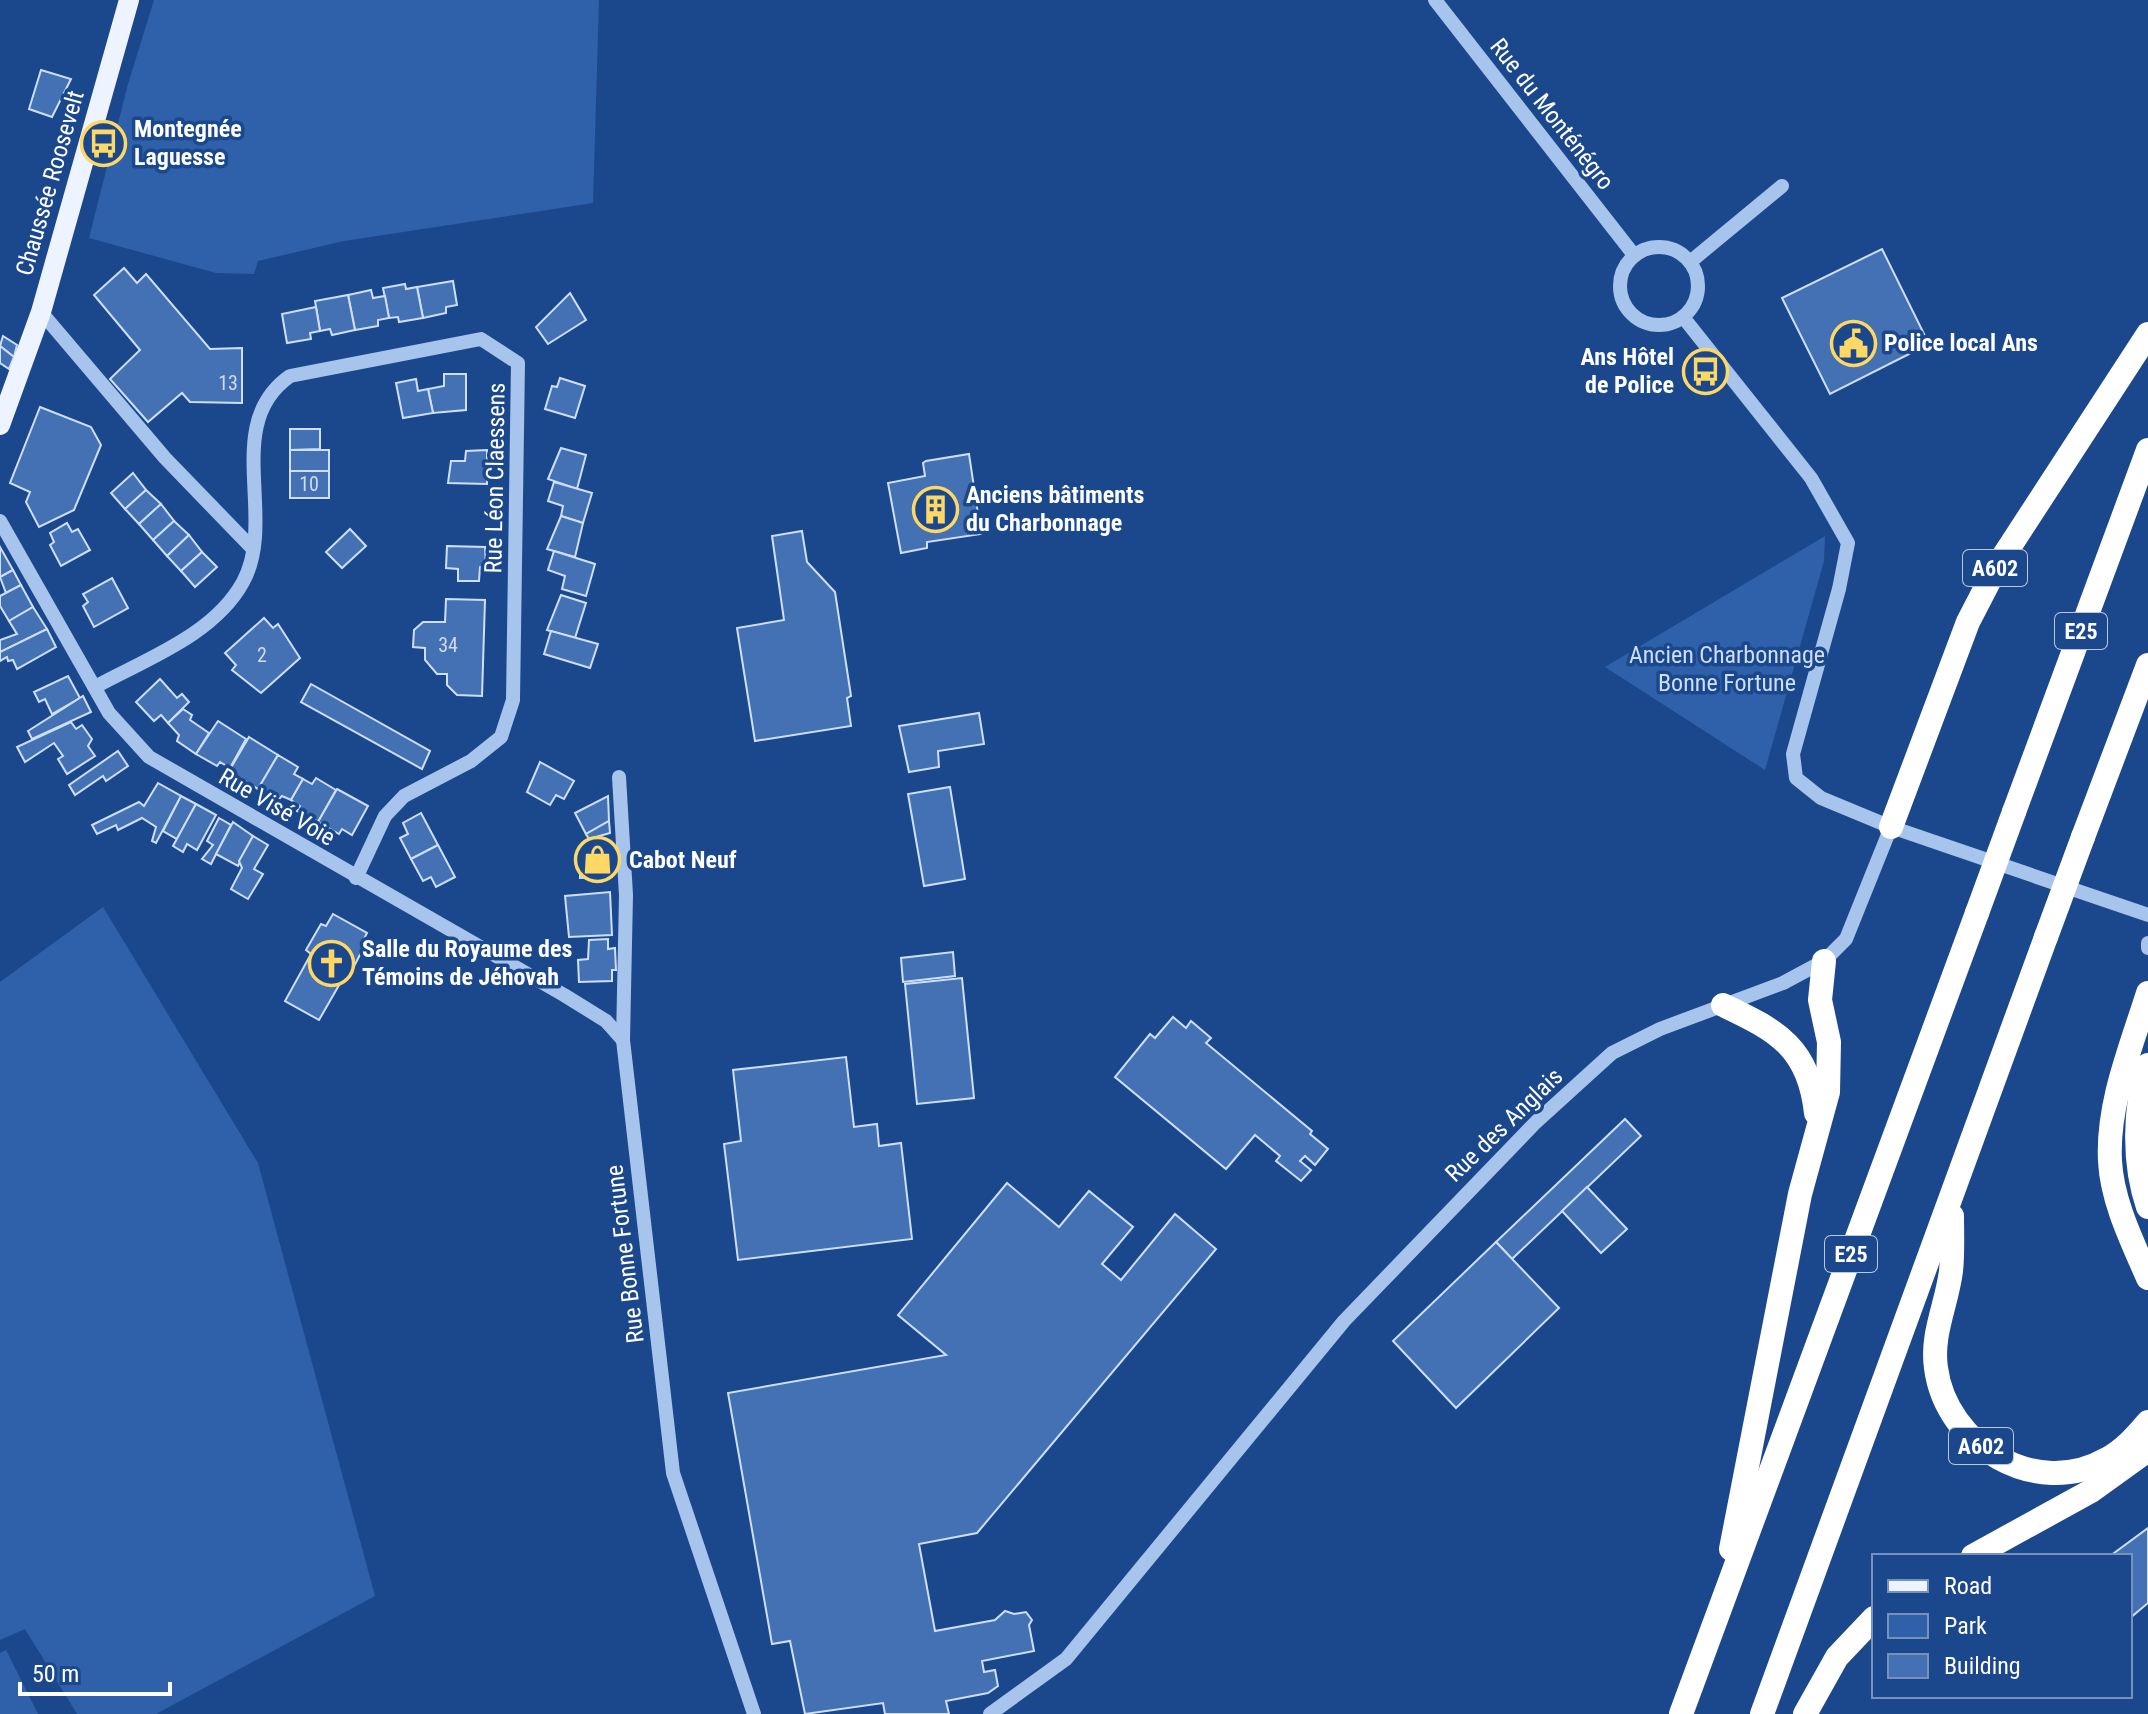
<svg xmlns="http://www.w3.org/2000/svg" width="2148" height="1714" viewBox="0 0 2148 1714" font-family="'Roboto Condensed',sans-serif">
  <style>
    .green { fill: #2e61aa }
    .building { fill: #4471b4; stroke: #cddffa; stroke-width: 2 }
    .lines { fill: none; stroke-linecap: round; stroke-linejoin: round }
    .minor { stroke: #a7c4ed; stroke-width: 14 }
    .major { stroke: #eef4ff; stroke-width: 20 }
    .highway { stroke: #fff; stroke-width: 24 }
    .highway-bridge { stroke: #fff; stroke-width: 24 }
    .labels { text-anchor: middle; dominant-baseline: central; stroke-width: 7; stroke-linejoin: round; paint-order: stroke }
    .number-label { font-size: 20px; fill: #d0dcec }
    .shield { fill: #1b488c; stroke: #bbc8dc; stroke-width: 2 }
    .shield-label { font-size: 22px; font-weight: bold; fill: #fff }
    .street-label { font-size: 24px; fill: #fff; stroke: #1b488c }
    .poi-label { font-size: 24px; font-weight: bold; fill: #fff; stroke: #1b488c; text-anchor: start }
    .park-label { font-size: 24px; fill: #cddffa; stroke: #1b488c }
  </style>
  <rect width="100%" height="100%" fill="#1b488c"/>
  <g class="green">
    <polygon points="154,0 599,0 593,203 344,241 258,261 254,274 216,273 89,238 128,84"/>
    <polygon points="1825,536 1824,561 1765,770 1605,667"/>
    <polygon points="103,907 258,1163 375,1596 156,1714 77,1714 25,1629 0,1640 0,982"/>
    <polygon points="6,1650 38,1714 0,1714 0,1653"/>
  </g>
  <g class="building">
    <polygon points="41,70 71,79 52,117 29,109"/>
    <polygon points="1882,249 1929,344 1830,394 1782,298"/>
    <polygon points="124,268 137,283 146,274 210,349 242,348 242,403 190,402 182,393 148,422 110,379 140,350 94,295"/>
    <polygon points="453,281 457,305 446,307 446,313 423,318 417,287"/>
    <polygon points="405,284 406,289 417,287 423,318 399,322 398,317 389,318 383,288"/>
    <polygon points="371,290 373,298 385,296 389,318 378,320 378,326 355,330 348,295"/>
    <polygon points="570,293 586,320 548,344 536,327"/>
    <polygon points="348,295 355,330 332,335 330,329 320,331 315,301"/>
    <polygon points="316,307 320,331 310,333 311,339 287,343 282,314"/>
    <polygon points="3,336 17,345 14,357 0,346"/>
    <polygon points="0,346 14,357 9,369 0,363"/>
    <polygon points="444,374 466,374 466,410 433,413 428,389 444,386"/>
    <polygon points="560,378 585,386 575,418 545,409 552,386 557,387"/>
    <polygon points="416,379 418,391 428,389 433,413 403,418 396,383"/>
    <polygon points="40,407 91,427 101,445 74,510 39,527 26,502 30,492 10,483"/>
    <polygon points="290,429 320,429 320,449 290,450"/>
    <polygon points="561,448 586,455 577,489 548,479"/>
    <rect x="290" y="450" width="39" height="21"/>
    <polygon points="487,450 487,484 448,483 451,461 465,461 466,451"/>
    <polygon points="969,454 981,534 927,542 927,548 901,553 888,483 925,476 923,463 926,461"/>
    <rect x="290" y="471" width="39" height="27"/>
    <polygon points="133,473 146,490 125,509 111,493"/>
    <polygon points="554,482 592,493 583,523 561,516 563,506 548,501"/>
    <polygon points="146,490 161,504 139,524 125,509"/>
    <polygon points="161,504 174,521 153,540 139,524"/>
    <polygon points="561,516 583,523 575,557 547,549"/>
    <polygon points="174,521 189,535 167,556 153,540"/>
    <polygon points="67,523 72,532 78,529 90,550 61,566 50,545 54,542 50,533"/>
    <polygon points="350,529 366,546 342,568 326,552"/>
    <polygon points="802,531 807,562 835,592 851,696 847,698 851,726 755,741 737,628 784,620 772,536"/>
    <polygon points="189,535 202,552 181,571 167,556"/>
    <polygon points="447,546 485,547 486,566 480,567 479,581 458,581 458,569 446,568"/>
    <polygon points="0,547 13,570 0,577"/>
    <polygon points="554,551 595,564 586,596 562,589 565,576 548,570"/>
    <polygon points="202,552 217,567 195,587 181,571"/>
    <polygon points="13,570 21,585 6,593 0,577"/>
    <polygon points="112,578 128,608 94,627 83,606 88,602 83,594"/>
    <polygon points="21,585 33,607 9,621 0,606 0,596"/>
    <polygon points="561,595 586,603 575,638 547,630"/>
    <polygon points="446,599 485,600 482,696 457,695 447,685 447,674 437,674 425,660 425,648 413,647 414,630 423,622 445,622"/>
    <polygon points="33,607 47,629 0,652 0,640 17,634 9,621"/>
    <polygon points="264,618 273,628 278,624 300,658 261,693 232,670 236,665 225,653"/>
    <polygon points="47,629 56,647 17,669 13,660 8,661 7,657 0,661 0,652"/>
    <polygon points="551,631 598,644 590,668 544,654"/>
    <polygon points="68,676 80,698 52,714 45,699 39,702 34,692"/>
    <polygon points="160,679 177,698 182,694 189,702 168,723 161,715 154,721 136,702"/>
    <polygon points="311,684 430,751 422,769 301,702"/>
    <polygon points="83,696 91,712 32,739 28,731"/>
    <polygon points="183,709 192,715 190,720 209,733 196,754 177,741 179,735 168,723"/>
    <polygon points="979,713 984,744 938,751 939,767 909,772 899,726"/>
    <polygon points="218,721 246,739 230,768 220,762 217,766 196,754"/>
    <polygon points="71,722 76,729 82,725 92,739 88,746 95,756 67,774 58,759 63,756 54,743 25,762 17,747"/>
    <polygon points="249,737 278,755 258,789 229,771"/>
    <polygon points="118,751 128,766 106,781 103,776 75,795 69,785"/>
    <polygon points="278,755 298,767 294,774 303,779 291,800 282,796 278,800 258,789"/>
    <polygon points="540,762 574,781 564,799 556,795 550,805 527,792"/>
    <polygon points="316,778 336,790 318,822 297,811 300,806 291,800 303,779 312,784"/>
    <polygon points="158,783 181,796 156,843 152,841 156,827 142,818 118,830 116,825 97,834 92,825 139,802 144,806"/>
    <polygon points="950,787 965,879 924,886 908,794"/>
    <polygon points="337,789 368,806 352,835 342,829 339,834 318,822"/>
    <polygon points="181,796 196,804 177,839 163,831"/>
    <polygon points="608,796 609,821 586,834 575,813"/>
    <polygon points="196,804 216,815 197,850 187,844 183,852 173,846"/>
    <polygon points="421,813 438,845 411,859 400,838 408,834 403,823"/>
    <polygon points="219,818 231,825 211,864 202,859 213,845 207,841"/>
    <polygon points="609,821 610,833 589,839 586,834"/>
    <polygon points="233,822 253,836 238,866 216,854"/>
    <polygon points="253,836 268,845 254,869 263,874 248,899 231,889 242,868 239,861"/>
    <polygon points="438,845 455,877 436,887 431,877 423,881 411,859"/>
    <polygon points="611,849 612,877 580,878 580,850"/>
    <polygon points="610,892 612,935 569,937 565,896"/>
    <polygon points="333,914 367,933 361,945 364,947 350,974 346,973 319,1020 285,1001 311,954 306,950 321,924 326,926"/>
    <polygon points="608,939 608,949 615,948 616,970 612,970 612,981 579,982 578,960 588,959 589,940"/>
    <polygon points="953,952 955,976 903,982 901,958"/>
    <polygon points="962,978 974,1098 917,1104 905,984"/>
    <polygon points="1173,1017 1186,1028 1191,1021 1211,1038 1206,1043 1312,1131 1310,1134 1328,1149 1315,1165 1305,1156 1300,1161 1311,1170 1301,1181 1276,1161 1280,1156 1255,1135 1226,1169 1115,1077 1150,1034 1155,1038"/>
    <polygon points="846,1057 854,1127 877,1124 879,1146 901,1143 912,1239 738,1260 724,1144 741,1141 733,1070"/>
    <polygon points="1625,1119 1641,1136 1512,1259 1496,1242"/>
    <polygon points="1007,1183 1059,1227 1089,1191 1133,1227 1102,1264 1121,1280 1175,1214 1216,1249 977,1533 919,1544 935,1631 995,1620 1005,1611 1014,1614 1026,1612 1032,1620 1029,1625 1034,1651 982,1661 984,1672 995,1670 998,1686 988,1693 946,1701 949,1714 885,1714 883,1703 805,1714 790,1641 772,1644 728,1393 946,1355 898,1315"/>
    <polygon points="1587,1187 1627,1229 1601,1253 1562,1211"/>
    <polygon points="1496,1242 1559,1308 1456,1408 1393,1341"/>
    <polygon points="2148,1528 2148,1603 2130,1618 2130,1556 2110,1556"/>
  </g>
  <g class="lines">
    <g class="minor">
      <polyline points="1435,0 1634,255"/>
      <circle cx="1659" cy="286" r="39"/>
      <polyline points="1690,262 1782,186"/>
      <polyline points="41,312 165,458 252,548"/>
      <polyline points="1683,317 1811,478 1848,543 1839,589 1793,754 1796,778 1821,798 1891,827 2148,915"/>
      <polyline points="0,521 109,713 149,757 564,995 606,1021 623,1040"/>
      <path d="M95,687C146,659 214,635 243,582C278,518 221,424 290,376L481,339L518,363L513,700L501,737L471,761L404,796L385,816L356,878"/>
      <polyline points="619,777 626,895 623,1040 673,1473 754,1714"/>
      <polyline points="2148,943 2148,948"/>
      <polyline points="990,1714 1066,1659 1344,1321 1536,1122 1612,1053 1660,1029 1783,983 1824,961 1846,939 1891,827"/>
    </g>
    <polyline class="major" points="0,425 41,312 129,0"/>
    <g class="highway">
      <polyline points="2014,812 2148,450"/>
      <polyline points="1891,827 1968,622 1997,566 2148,334"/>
      <polyline points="2083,837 2148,665"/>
      <path d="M2148,993C2131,1047 2107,1104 2110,1161C2112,1201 2132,1241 2148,1278"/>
      <path d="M1723,1005C1778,1031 1809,1048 1816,1113"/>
      <path d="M2148,1065C2134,1108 2133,1163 2148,1207"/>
      <path d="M1952,1216C1952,1234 1953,1253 1951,1271C1947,1304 1931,1334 1936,1368C1946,1445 2036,1500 2107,1459C2124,1450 2136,1436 2148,1422"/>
      <polyline points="1731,1549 1800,1194 1828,1092 1829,1042 1820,1000 1824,961"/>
      <polyline points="1973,1556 2091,1491 2148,1450"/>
      <polyline points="1681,1714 1977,913"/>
      <polyline points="1762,1714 2046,937"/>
      <polyline points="1805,1714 1837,1657 1874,1618"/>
    </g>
    <g class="highway-bridge">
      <polyline points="1977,913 2014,812"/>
      <polyline points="2046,937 2083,837"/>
    </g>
  </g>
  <defs>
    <symbol id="bus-ring" viewBox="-11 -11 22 22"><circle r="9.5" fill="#1b488c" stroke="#fed864" stroke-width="1.5"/><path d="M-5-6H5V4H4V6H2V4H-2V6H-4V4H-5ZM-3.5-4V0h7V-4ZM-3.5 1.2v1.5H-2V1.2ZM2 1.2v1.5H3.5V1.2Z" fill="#fed864"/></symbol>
    <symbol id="civic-ring" viewBox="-11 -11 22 22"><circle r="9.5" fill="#1b488c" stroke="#fed864" stroke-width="1.5"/><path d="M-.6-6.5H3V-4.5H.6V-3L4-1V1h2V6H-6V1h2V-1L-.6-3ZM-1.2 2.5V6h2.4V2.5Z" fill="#fed864"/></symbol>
    <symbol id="building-ring" viewBox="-11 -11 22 22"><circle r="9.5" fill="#1b488c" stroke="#fed864" stroke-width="1.5"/><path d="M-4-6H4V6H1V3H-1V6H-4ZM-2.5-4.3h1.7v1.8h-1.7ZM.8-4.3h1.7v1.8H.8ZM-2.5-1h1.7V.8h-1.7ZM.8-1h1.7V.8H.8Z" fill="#fed864"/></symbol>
    <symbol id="shop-ring" viewBox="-11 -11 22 22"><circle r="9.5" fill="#1b488c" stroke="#fed864" stroke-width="1.5"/><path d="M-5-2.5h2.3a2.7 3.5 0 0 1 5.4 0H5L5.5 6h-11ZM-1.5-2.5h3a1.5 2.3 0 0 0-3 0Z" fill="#fed864"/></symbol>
    <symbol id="church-ring" viewBox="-11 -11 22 22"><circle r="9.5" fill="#1b488c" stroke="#fed864" stroke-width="1.5"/><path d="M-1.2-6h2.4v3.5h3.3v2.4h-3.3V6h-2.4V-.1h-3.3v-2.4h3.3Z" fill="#fed864"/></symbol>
  </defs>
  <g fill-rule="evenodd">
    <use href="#bus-ring" x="78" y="118" width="51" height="51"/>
    <use href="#civic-ring" x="1828" y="318" width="51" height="51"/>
    <use href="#bus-ring" x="1680" y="346" width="51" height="51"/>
    <use href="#building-ring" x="910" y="484" width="51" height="51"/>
    <use href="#shop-ring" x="572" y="834" width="51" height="51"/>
    <use href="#church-ring" x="306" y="938" width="51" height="51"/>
  </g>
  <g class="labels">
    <g class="number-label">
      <text x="228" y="383">13</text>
      <text x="309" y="484">10</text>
      <text x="448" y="645">34</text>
      <text x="262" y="655">2</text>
    </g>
    <g class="shield">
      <rect x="1963" y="550" width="64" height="36" rx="6"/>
      <rect x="2055" y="613" width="52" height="36" rx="6"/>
      <rect x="1825" y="1236" width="52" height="36" rx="6"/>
      <rect x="1949" y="1428" width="64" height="36" rx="6"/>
    </g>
    <g class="shield-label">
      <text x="1995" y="568">A602</text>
      <text x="2081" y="631">E25</text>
      <text x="1851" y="1254">E25</text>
      <text x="1981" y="1446">A602</text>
    </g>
    <g class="street-label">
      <text transform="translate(1552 114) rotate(52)">Rue du Monténégro</text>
      <text transform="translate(50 183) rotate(-74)">Chaussée Roosevelt</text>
      <text transform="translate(495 478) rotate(-89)">Rue Léon Claessens</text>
      <text transform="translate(277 807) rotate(30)">Rue Visé Voie</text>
      <text transform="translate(1504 1125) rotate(-44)">Rue des Anglais</text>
      <text transform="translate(625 1254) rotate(-97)">Rue Bonne Fortune</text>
    </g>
    <g class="poi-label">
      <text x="134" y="129">Montegnée<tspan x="134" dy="28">Laguesse</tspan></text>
      <text x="1884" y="343">Police local Ans</text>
      <text x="1674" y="357" text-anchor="end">Ans Hôtel<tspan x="1674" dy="28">de Police</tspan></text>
      <text x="966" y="495">Anciens bâtiments<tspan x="966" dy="28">du Charbonnage</tspan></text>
      <text x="629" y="860">Cabot Neuf</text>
      <text x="362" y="949">Salle du Royaume des<tspan x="362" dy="28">Témoins de Jéhovah</tspan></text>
    </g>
    <g class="park-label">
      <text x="1727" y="655">Ancien Charbonnage<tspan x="1727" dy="28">Bonne Fortune</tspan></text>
    </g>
  </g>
  <rect x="1872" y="1554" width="260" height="144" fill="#1b488c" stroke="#7691ba" stroke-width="2"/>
  <rect x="1888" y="1580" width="40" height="12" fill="#eef4ff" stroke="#7691ba" stroke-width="2"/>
  <text x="1944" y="1594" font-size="24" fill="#ffffff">Road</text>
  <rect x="1888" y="1614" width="40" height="24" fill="#2e61aa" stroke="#7691ba" stroke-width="2"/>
  <text x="1944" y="1634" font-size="24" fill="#ffffff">Park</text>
  <rect x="1888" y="1654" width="40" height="24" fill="#4471b4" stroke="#7691ba" stroke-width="2"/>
  <text x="1944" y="1674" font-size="24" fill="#ffffff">Building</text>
  <path d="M20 1682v12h150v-12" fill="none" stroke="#ffffff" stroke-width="4"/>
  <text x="32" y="1682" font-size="24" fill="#ffffff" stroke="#1b488c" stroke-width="6" paint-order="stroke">50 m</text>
</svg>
